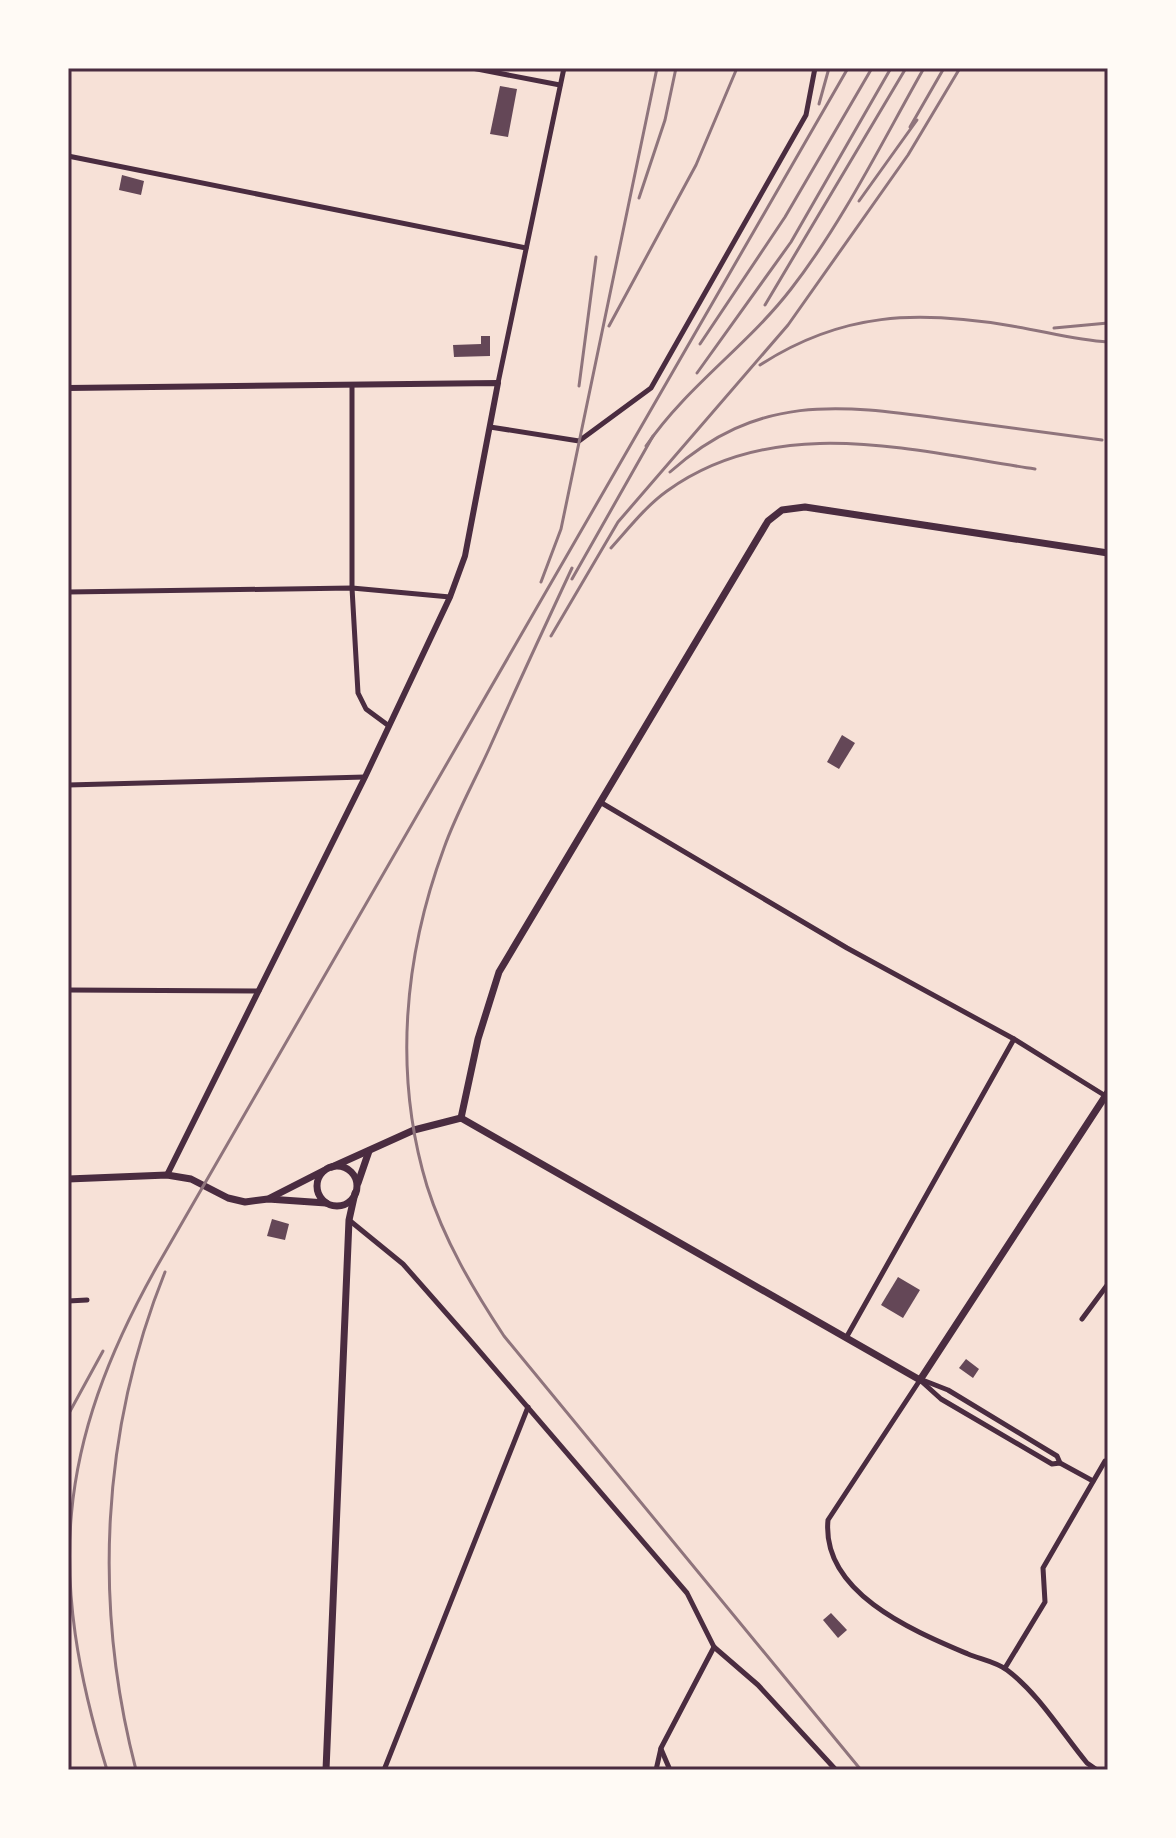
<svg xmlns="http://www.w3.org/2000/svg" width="1176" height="1838" viewBox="0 0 1176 1838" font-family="'Source Sans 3',sans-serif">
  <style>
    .building { fill: #644757 }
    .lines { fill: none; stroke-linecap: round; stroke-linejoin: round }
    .minor { stroke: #4a2c40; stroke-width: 5 }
    .tertiary { stroke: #4a2c40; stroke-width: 6 }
    .secondary { stroke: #4a2c40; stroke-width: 7 }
    .rail { stroke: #8f747c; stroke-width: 3 }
    .neatline { fill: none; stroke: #4a2c40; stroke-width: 3 }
  </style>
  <rect width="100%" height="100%" fill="#f7e1d7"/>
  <g class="building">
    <polygon points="500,86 517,89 508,137 490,134"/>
    <polygon points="122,175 144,181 141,195 119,190"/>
    <polygon points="481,336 490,336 490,356 454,357 453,345 481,344"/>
    <polygon points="842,735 855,743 839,769 827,762"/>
    <polygon points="272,1219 289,1224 285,1240 267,1236"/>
    <polygon points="898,1277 920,1290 903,1318 881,1305"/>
    <polygon points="966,1359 979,1369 973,1378 959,1368"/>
    <polygon points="831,1613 847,1630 838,1638 823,1620"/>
  </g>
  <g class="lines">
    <g class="minor">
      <polyline points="472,68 560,85"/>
      <polyline points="68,156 526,248"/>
      <polyline points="498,383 564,68"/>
      <polyline points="352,385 352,588 358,693 366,709 389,726"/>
      <polyline points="490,427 579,441 651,388 806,115 815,68"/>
      <polyline points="68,592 352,588 450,597"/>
      <polyline points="68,785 365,777"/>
      <polyline points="600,802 847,948 1014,1039 1104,1095"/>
      <polyline points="68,990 259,991"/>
      <polyline points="349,1220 403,1264 469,1339 687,1593 714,1647 758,1685 836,1770"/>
      <polyline points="68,1301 87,1300"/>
      <polyline points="1082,1319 1108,1284"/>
      <polyline points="846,1338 1014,1039"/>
      <path d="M920,1380L828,1520C821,1593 914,1631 968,1654C980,1659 997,1662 1007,1670C1039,1694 1062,1733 1087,1763L1097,1770"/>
      <polyline points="920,1380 941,1399 1052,1464 1060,1463 1093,1481"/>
      <polyline points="925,1381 948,1390 1057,1456 1060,1463"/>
      <polyline points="1005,1668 1045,1602 1043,1568 1105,1461"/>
      <polyline points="661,1749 670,1770"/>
      <polyline points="384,1770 528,1407"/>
      <polyline points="656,1770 661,1748 714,1647"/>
    </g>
    <polyline class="tertiary" points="68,388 498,383 465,556 450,597 365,777 167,1175"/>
    <g class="secondary">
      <polyline points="461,1118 478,1039 499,972 768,521 782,510 805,507 1108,553"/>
      <polyline points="461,1118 920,1380 1108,1092"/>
      <circle cx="337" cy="1186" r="20"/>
      <polyline points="332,1167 414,1130 461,1118"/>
      <polyline points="68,1179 167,1175 191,1179 228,1198 245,1202 268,1199 326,1203"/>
      <polyline points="358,1183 369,1151"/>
      <polyline points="270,1198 323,1171"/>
      <polyline points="326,1770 349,1220 355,1193"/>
    </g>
    <g class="rail">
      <polyline points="819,104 829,68"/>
      <polyline points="910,127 944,68"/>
      <polyline points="639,198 665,120 676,68"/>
      <polyline points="859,201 917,120"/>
      <polyline points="765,305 906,68"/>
      <polyline points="609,326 696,165 737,68"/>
      <polyline points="1054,328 1108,323"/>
      <polyline points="700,344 785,217 872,68"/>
      <path d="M760,365C842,312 917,310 1012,326C1044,331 1075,340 1108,342"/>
      <polyline points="697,373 791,242 891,68"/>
      <polyline points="579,386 596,257"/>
      <path d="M646,446C687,386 747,346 791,289C843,222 882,142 924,68"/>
      <path d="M670,472C758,394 837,404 945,419C997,426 1049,433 1102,440"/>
      <path d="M611,548C629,528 646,506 667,491C776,412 913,451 1035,469"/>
      <path d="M572,568C544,628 516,688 489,749C474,782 456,814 444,848C404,956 393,1074 427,1186C444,1240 473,1289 504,1336L861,1770"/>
      <polyline points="572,579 653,436"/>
      <polyline points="541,582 561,529 657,68"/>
      <polyline points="551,636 618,522 788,325 908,155 960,68"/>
      <polyline points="68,1415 103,1351"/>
      <path d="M107,1770C47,1575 56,1447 156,1268L848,68"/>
      <path d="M136,1770C93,1605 101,1431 165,1272"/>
    </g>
  </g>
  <rect width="1176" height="1838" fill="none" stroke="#fffaf5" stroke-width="140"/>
  <rect x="70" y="70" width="1036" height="1698" class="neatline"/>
</svg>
